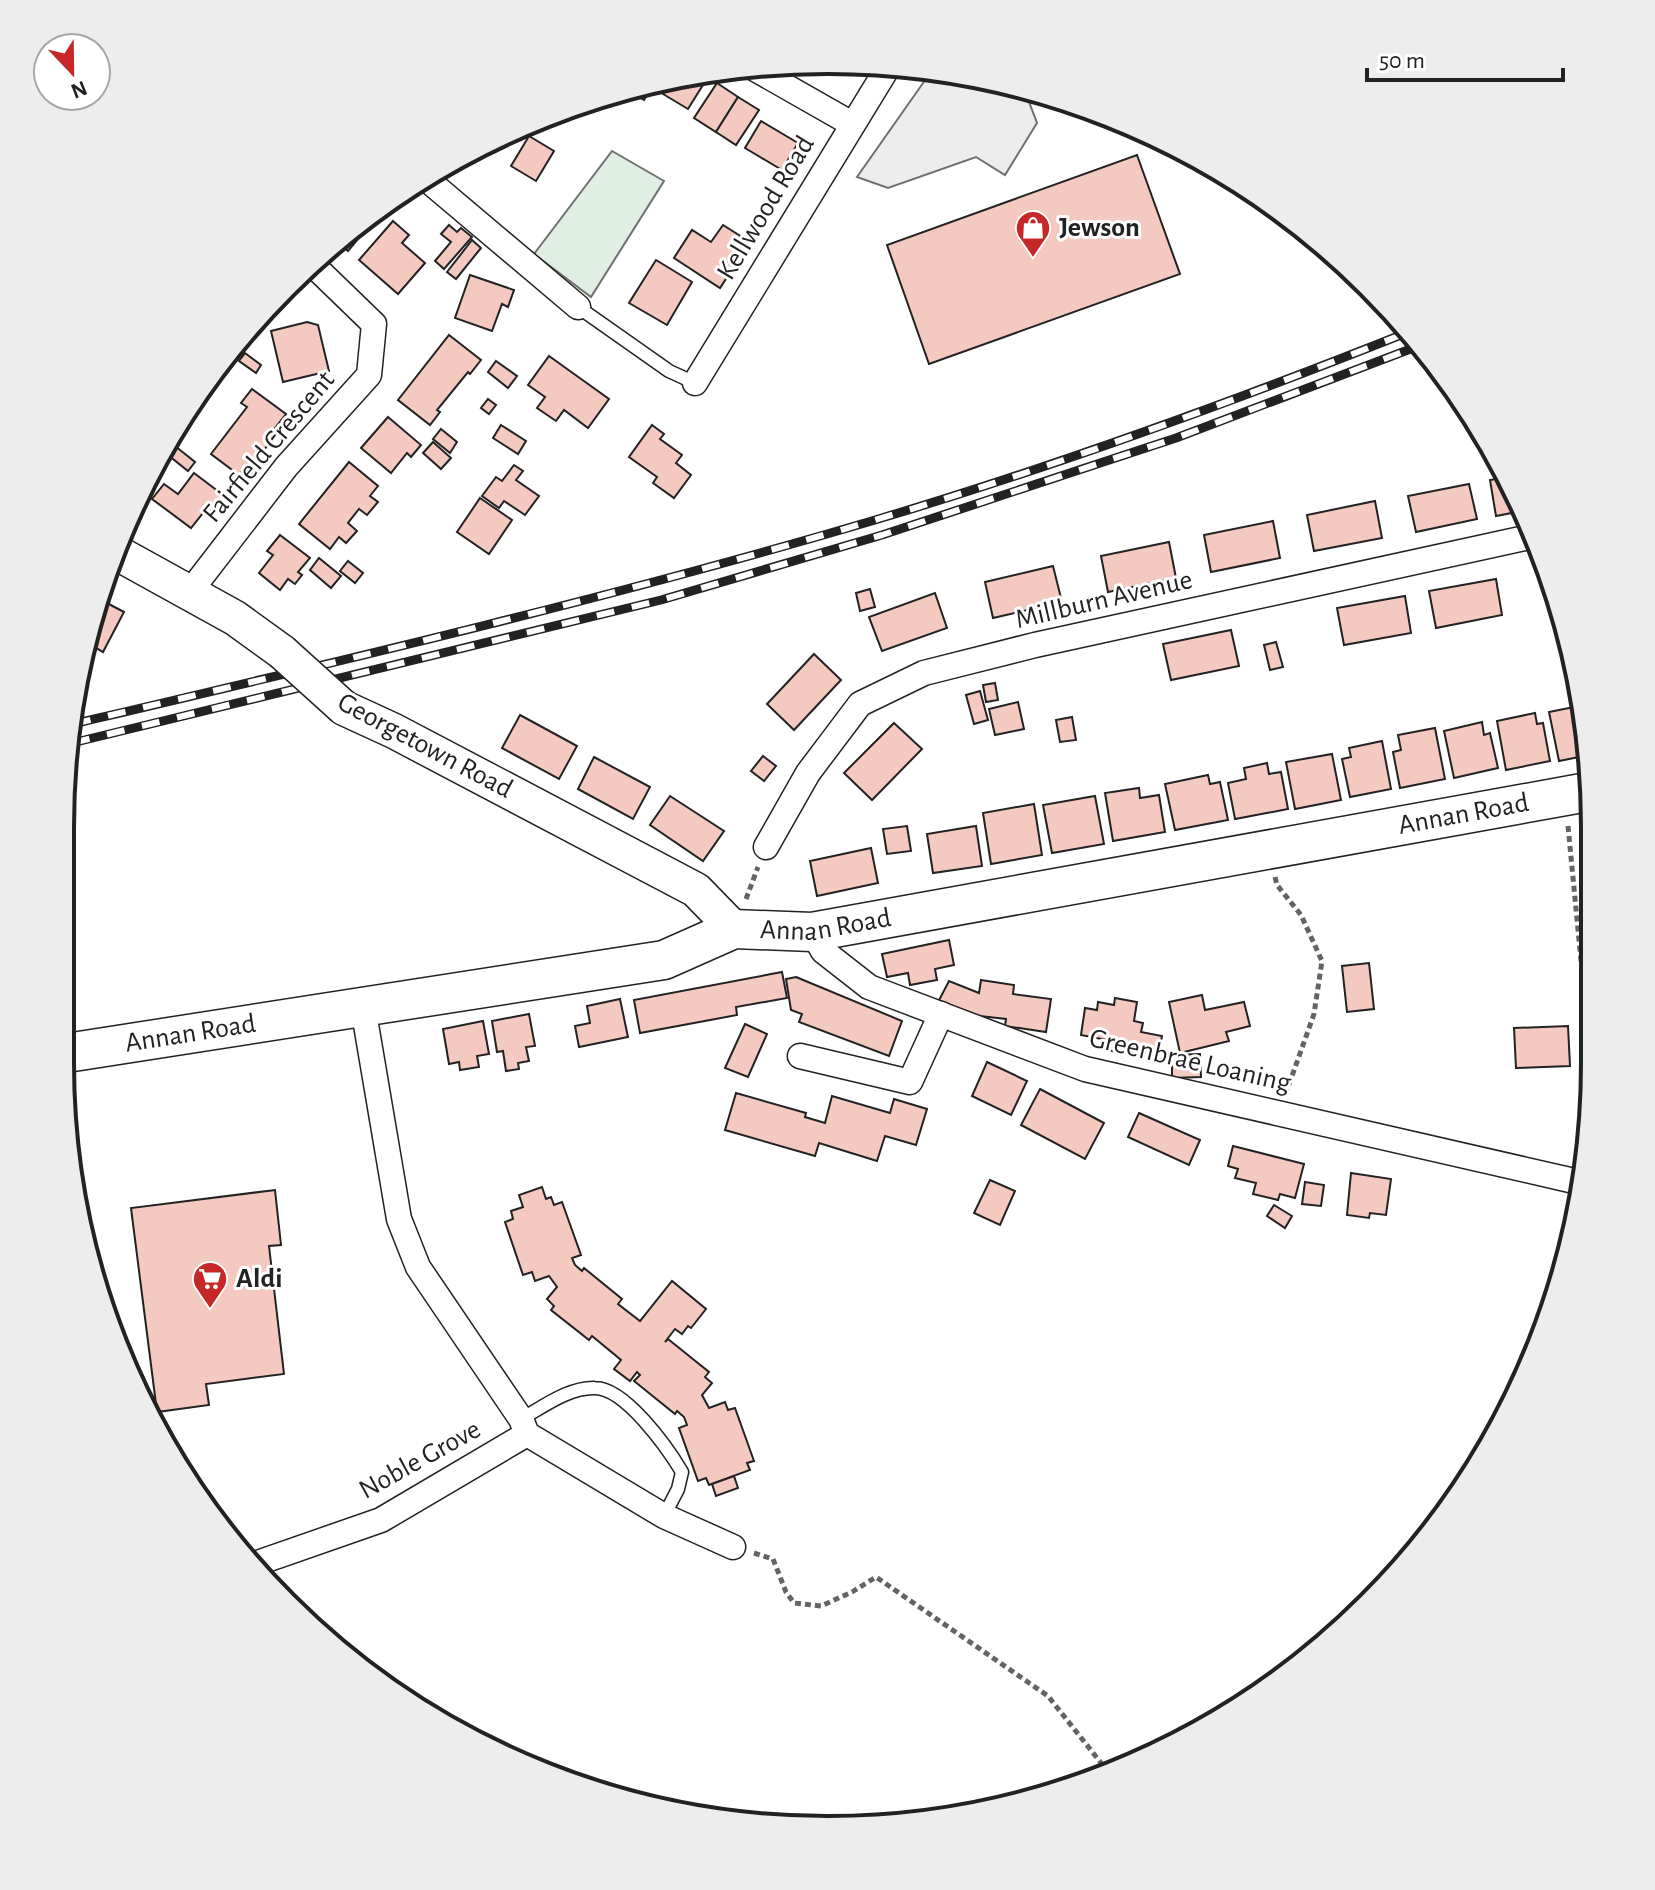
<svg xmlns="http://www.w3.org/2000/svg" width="1655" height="1890" viewBox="0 0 1655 1890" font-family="'Alegreya Sans',sans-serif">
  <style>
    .green { fill: #e0efe3; stroke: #6f6f6f; stroke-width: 2 }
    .parking { fill: #ededed; stroke: #6f6f6f; stroke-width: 2 }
    .building { fill: #f3c9c0; stroke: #222; stroke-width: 2 }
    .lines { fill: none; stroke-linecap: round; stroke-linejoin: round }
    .lane-casing { stroke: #222; stroke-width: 15 }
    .street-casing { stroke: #222; stroke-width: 27 }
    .secondary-casing { stroke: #222; stroke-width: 37 }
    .primary-casing { stroke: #222; stroke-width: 41 }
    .path { stroke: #646464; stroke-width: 5; stroke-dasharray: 6 4; stroke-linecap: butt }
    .lane { stroke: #fff; stroke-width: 12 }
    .street { stroke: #fff; stroke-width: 24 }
    .secondary { stroke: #fff; stroke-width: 34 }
    .primary { stroke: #fff; stroke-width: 38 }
    .rail-casing { stroke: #222; stroke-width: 9 }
    .rail { stroke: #fff; stroke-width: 6; stroke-dasharray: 18; stroke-linecap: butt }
    .secondary-bridge-casing { stroke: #222; stroke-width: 37; stroke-linecap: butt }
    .secondary-bridge { stroke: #fff; stroke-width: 34 }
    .labels { text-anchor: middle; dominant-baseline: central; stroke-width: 6; stroke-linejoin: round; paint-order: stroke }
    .street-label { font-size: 28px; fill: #222; stroke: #fff }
    .poi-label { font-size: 28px; font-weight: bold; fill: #222; stroke: #fff; text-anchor: start }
    .rim { fill: none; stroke: #222; stroke-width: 4 }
  </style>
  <rect width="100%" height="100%" fill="#fff"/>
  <polygon class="green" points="612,151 664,181 591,297 534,254"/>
  <polygon class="parking" points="939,72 1007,83 1026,94 1037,123 1005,175 976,157 888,188 857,177 928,76"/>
  <g class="building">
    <polygon points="696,74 706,80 688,109 663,94 671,80"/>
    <polygon points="717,83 738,97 716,132 694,118"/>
    <polygon points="654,84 644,100 627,90"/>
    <polygon points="738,97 759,110 736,145 716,132"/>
    <polygon points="761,121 798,143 782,170 745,148"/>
    <polygon points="529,136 554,151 536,181 511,166"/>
    <polygon points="1137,155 1180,274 929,364 887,245"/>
    <polygon points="368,217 373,221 348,251 336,240"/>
    <polygon points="393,221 409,235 402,243 425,263 398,294 359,260"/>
    <polygon points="449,225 457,232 461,228 472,237 444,269 435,261 451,242 441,234"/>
    <polygon points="723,225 750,242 720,288 674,258 692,230 711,242"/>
    <polygon points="472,240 481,248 456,279 447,272"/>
    <polygon points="656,260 692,282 667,325 629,303"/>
    <polygon points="470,275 514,290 508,307 502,304 492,331 455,318"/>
    <polygon points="307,322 318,325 329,371 283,382 271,331"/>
    <polygon points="449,335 481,360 470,374 468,372 437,410 440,412 430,425 398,400"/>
    <polygon points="245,353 261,365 256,373 239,361"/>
    <polygon points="549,356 609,399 588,428 564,410 556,421 537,408 545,397 528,385"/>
    <polygon points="496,361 517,376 508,388 488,372"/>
    <polygon points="252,389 286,414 272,432 275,435 256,461 252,458 239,475 211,454 247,407 241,403"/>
    <polygon points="488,399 496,405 489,414 481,408"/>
    <polygon points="388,417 421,445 411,457 407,453 391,473 361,448"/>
    <polygon points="501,425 526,441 518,454 493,438"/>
    <polygon points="652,425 664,434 660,439 682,455 676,463 691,475 674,498 653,483 657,477 629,457"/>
    <polygon points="441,429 457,442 450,453 433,439"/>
    <polygon points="433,442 451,458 441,469 423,453"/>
    <polygon points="175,446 195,462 188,471 168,455"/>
    <polygon points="349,462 378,486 370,496 378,502 367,515 359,509 348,523 357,531 346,543 339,537 330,549 299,524"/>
    <polygon points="514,465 523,471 516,480 539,496 525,515 504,501 499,508 482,496 496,477 502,481"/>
    <polygon points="194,473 223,495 211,511 207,508 191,528 152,499 164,484 178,494"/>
    <polygon points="1507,477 1522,511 1496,516 1490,480"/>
    <polygon points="1469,484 1477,519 1416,532 1408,496"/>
    <polygon points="480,498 512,520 489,554 457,532"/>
    <polygon points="1375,501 1382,538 1314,551 1307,515"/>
    <polygon points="1273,521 1280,558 1211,572 1204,535"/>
    <polygon points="280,535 310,558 298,572 302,575 295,584 288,579 280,590 259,573 273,555 267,551"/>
    <polygon points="1169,542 1176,578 1108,592 1101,556"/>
    <polygon points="319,558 341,576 331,588 310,570"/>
    <polygon points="348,561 363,573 355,583 340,571"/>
    <polygon points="1053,566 1062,602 993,618 985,582"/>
    <polygon points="1496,579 1502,615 1436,628 1429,591"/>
    <polygon points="870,589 875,607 860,611 856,593"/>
    <polygon points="935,593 947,628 882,651 869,617"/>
    <polygon points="1405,596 1411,633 1344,645 1337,608"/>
    <polygon points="105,602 124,612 103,652 88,643"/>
    <polygon points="1231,630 1239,666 1171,680 1163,644"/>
    <polygon points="1276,642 1283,667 1270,670 1264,645"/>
    <polygon points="814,654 841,680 794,730 767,704"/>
    <polygon points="995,683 998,700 986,702 983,685"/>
    <polygon points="980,691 988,720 974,724 966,695"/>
    <polygon points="1018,702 1024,729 995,735 989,709"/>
    <polygon points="1579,706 1589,755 1559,761 1549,712"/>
    <polygon points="1535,713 1537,724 1543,723 1550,761 1506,770 1497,721"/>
    <polygon points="520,715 577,746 559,779 502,748"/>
    <polygon points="1072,717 1076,740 1060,742 1056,720"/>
    <polygon points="1482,722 1484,735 1490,733 1498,768 1454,778 1444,731"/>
    <polygon points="894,723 922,749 872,800 844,773"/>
    <polygon points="1435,728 1445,779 1400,788 1393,752 1401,750 1398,735"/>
    <polygon points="1382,741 1391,789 1350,797 1342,759 1351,757 1349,748"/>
    <polygon points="1332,754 1341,800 1295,809 1286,762"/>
    <polygon points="763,756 776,766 764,781 751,771"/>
    <polygon points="594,757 650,787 633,819 578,789"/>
    <polygon points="1267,763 1269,774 1281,772 1288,809 1235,819 1228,783 1246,779 1244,768"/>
    <polygon points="1208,775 1210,784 1220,782 1228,820 1175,830 1165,784"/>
    <polygon points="1139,788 1140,798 1159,795 1165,832 1113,841 1105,793"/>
    <polygon points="670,796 724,831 703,861 650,825"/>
    <polygon points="1095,796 1104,844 1052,853 1043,805"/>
    <polygon points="1034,804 1042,855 991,864 983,813"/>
    <polygon points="907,826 911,851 887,854 883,829"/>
    <polygon points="976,826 982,866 933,873 927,834"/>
    <polygon points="871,848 878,883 817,896 810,861"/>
    <polygon points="949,940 954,965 935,969 937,980 910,985 908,973 887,977 882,954"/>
    <polygon points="1369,963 1374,1009 1347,1012 1342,966"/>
    <polygon points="782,972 787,998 736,1007 737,1015 640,1033 634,1000"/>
    <polygon points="796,977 902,1021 889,1056 799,1022 802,1014 791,1010 786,979"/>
    <polygon points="981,980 1014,985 1013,994 1051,999 1046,1032 1005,1026 1006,1019 980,1016 937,1004 949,981 979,993"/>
    <polygon points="1202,995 1205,1010 1244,1002 1250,1026 1226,1032 1229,1041 1180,1053 1169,1002"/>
    <polygon points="1115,998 1137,1002 1134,1021 1143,1023 1141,1032 1162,1036 1158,1059 1106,1050 1107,1040 1081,1035 1085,1008 1097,1010 1098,1002 1114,1005"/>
    <polygon points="620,999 628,1037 579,1047 575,1026 590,1023 587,1006"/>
    <polygon points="529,1014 535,1046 526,1047 529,1061 518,1063 519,1069 506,1071 503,1051 497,1052 492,1021"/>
    <polygon points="483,1021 489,1054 477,1056 479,1067 460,1070 459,1062 449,1064 443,1029"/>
    <polygon points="745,1024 767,1034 748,1077 725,1068"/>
    <polygon points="1568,1026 1570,1066 1516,1068 1514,1028"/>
    <polygon points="1200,1054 1201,1077 1172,1078 1172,1055"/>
    <polygon points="987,1062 1027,1081 1011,1115 972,1096"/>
    <polygon points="1040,1089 1104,1123 1085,1159 1021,1125"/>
    <polygon points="736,1093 806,1113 805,1117 825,1123 832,1096 890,1113 894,1099 927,1109 916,1145 885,1136 877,1161 819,1143 815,1156 725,1130"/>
    <polygon points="1139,1113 1200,1140 1189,1165 1128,1137"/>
    <polygon points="1233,1146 1304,1164 1295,1198 1280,1194 1278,1200 1253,1194 1256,1183 1235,1178 1238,1169 1228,1166"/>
    <polygon points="1351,1173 1391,1179 1386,1215 1370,1213 1369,1218 1347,1215"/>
    <polygon points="990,1180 1015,1191 1000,1225 974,1213"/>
    <polygon points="1305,1182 1324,1185 1321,1206 1302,1204"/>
    <polygon points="542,1187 546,1199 551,1197 554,1205 562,1202 581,1255 572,1258 575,1265 582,1271 584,1268 622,1299 618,1304 640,1321 672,1281 706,1309 691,1328 688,1326 682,1334 675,1329 665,1342 668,1339 709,1372 705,1377 712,1383 702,1395 709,1408 725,1402 728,1410 735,1408 754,1461 747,1463 750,1470 709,1485 706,1478 698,1481 679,1428 687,1425 684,1417 677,1411 675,1414 634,1381 640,1375 637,1372 630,1381 614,1369 621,1360 592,1336 589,1340 551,1310 554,1306 547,1299 557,1287 549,1276 535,1281 532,1272 523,1275 505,1222 513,1219 511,1211 523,1207 519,1195"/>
    <polygon points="275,1190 281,1245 269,1246 284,1374 206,1384 209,1405 157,1412 131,1208"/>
    <polygon points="1274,1205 1292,1216 1285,1228 1267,1216"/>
    <polygon points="734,1476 738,1488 716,1496 712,1484"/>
  </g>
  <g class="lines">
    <defs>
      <g id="lane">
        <polyline points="578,307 669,371 695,383"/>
        <path d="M521,1419C543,1407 569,1387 595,1388C625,1388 667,1447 682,1472L678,1489L664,1516"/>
      </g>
      <g id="street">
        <polyline points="750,66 852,124"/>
        <polyline points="424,177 578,307"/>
        <polyline points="695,383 890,64"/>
        <polyline points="189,593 286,467 369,375 374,324 311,263"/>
        <polyline points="766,847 808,773 860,704 924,673 1035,645 1534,536"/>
        <polyline points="812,932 823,951 869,987 1085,1069 1583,1183"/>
        <polyline points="363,1007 399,1219 418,1267 521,1419 527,1434 664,1516 733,1547"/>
        <polyline points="800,1056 910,1082 941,1014"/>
        <polyline points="249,1566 381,1520 527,1434"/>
      </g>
      <g id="secondary">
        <polyline points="121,555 235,618 282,652"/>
        <polyline points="344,708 394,731 696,890 734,929"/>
      </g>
      <g id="primary">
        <path id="s1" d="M60,1054L664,960L734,929L812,932L1593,791"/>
      </g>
    </defs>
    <use href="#lane" class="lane-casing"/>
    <use href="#street" class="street-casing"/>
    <use href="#secondary" class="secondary-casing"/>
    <use href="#primary" class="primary-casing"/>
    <g class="path">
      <polyline points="1568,826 1593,1085"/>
      <polyline points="1275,877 1277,885 1301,915 1322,961 1314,1014 1286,1093"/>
      <polyline points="746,899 758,867"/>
      <polyline points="754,1553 773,1559 786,1592 794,1603 821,1606 852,1592 876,1577 1048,1696 1109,1773"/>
    </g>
    <use href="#lane" class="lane"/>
    <use href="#street" class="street"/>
    <use href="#secondary" class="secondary"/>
    <use href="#primary" class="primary"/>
    <defs>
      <g id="rail">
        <path d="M73,724C341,661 611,598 875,520C1057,466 1235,401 1411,331"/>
        <polyline points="72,743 661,600 882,535 1176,438 1421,345"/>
      </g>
    </defs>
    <use href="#rail" class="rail-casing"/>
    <use href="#rail" class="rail"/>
    <defs>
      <polyline id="secondary-bridge" points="282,652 344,708"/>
    </defs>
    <use href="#secondary-bridge" class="secondary-bridge-casing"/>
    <use href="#secondary-bridge" class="secondary-bridge"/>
  </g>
  <defs>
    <symbol id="shop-pin" viewBox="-11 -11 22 30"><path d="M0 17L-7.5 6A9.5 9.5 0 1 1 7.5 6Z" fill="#c62828" stroke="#fff"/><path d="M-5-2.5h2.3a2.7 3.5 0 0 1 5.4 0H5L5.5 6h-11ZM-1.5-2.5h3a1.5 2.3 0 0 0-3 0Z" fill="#fff"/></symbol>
    <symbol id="supermarket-pin" viewBox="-11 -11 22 30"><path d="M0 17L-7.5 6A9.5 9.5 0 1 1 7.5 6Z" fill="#c62828" stroke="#fff"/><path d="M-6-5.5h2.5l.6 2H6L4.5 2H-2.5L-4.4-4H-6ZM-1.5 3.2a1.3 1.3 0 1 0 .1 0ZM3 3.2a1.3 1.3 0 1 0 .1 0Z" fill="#fff"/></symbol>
  </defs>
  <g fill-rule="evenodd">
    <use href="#shop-pin" x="1013" y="208" width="40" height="54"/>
    <use href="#supermarket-pin" x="190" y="1259" width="40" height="54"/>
  </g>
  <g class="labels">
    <g class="street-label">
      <text transform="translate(766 208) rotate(-59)">Kellwood Road</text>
      <text transform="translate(269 447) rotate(-50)">Fairfield Crescent</text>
      <text transform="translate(1104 600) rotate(-13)">Millburn Avenue</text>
      <text transform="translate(425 746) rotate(28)">Georgetown Road</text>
      <text stroke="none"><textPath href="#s1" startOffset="1428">Annan Road</textPath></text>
      <text stroke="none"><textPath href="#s1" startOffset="780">Annan Road</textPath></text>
      <text stroke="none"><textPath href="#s1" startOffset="132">Annan Road</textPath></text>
      <text transform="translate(1190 1061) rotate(13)">Greenbrae Loaning</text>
      <text transform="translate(420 1460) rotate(-29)">Noble Grove</text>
    </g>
    <g class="poi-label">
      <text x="1059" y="228">Jewson</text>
      <text x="236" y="1279">Aldi</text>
    </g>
  </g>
  <path d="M0 0H1655V1890H0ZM827 74H828A753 753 0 0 1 1581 827V1063A753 753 0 0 1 828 1816H827A753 753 0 0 1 74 1063V827A753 753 0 0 1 827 74Z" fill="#ededed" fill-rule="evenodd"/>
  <path class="rim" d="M827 74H828A753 753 0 0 1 1581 827V1063A753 753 0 0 1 828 1816H827A753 753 0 0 1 74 1063V827A753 753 0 0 1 827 74Z"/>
  <g transform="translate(72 72) rotate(158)"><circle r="38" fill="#ffffff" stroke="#a7a7a7" stroke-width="2"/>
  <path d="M0-6L14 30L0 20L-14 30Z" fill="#c62828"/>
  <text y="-12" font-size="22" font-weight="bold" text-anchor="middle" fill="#222222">N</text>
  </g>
  <path d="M1367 68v12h196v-12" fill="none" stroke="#222222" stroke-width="4"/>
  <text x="1379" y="68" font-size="24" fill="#222222" stroke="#ffffff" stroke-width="6" paint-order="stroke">50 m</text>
</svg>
